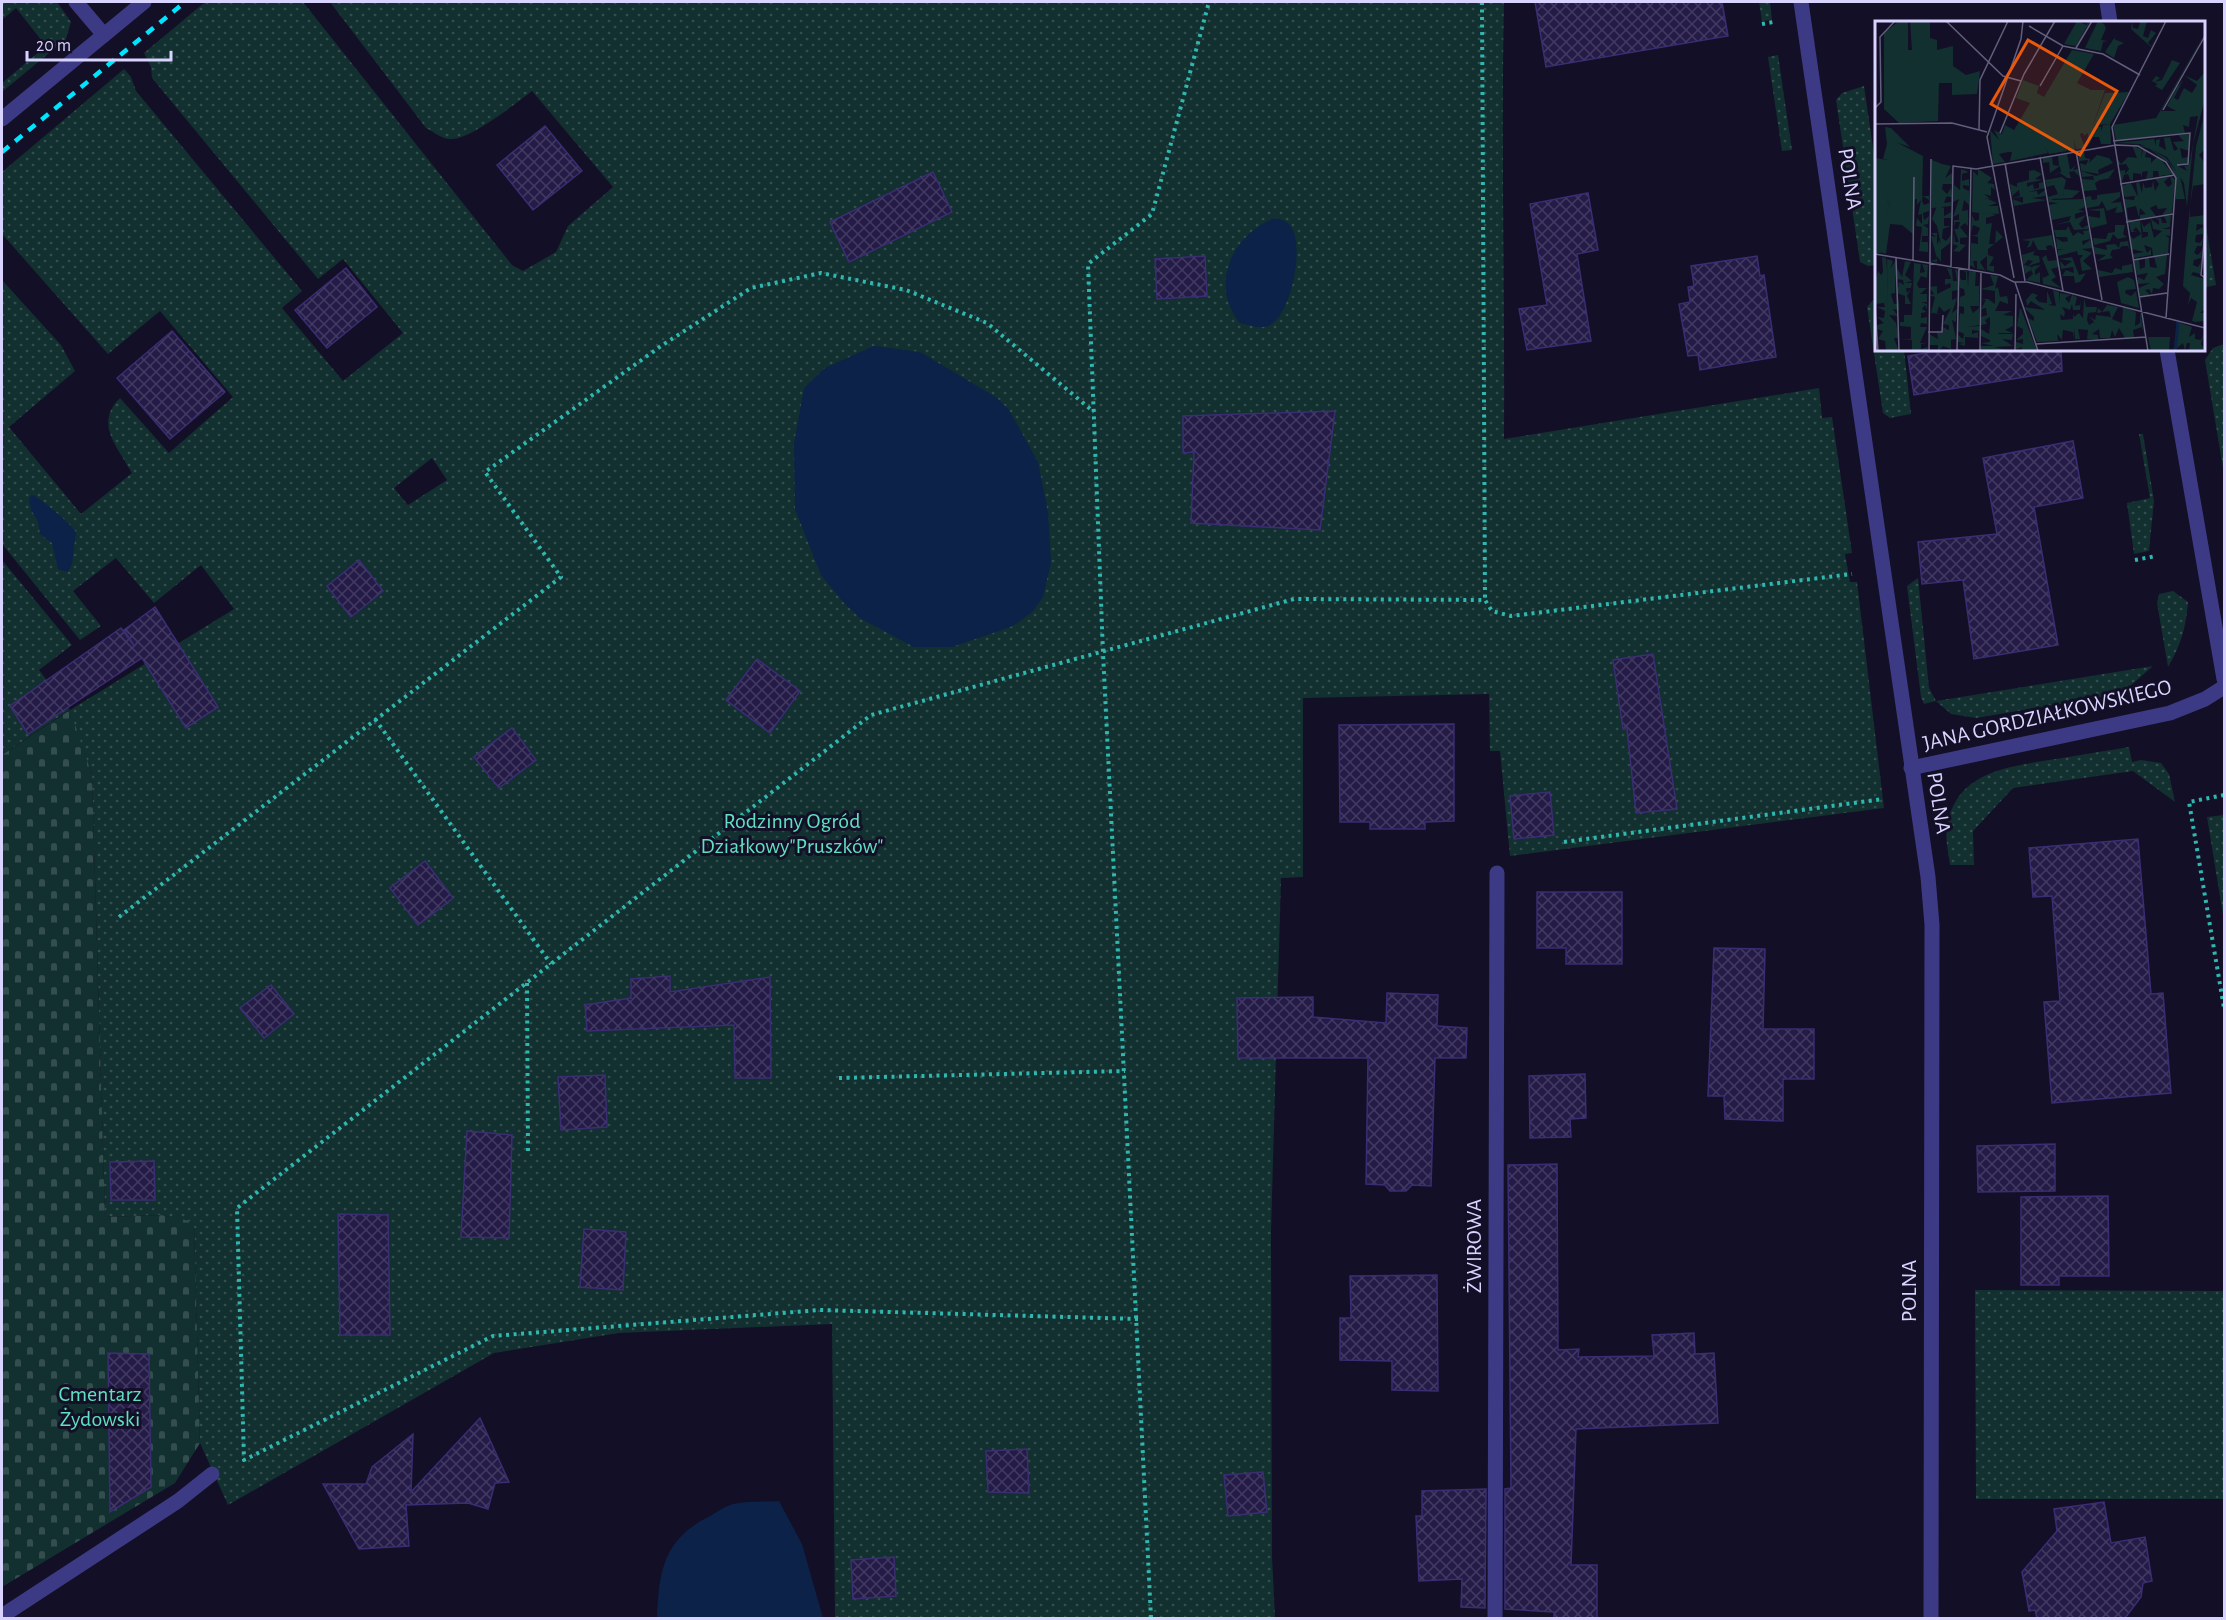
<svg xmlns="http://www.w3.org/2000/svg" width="2226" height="1620" viewBox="0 0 2226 1620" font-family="'Alegreya Sans',sans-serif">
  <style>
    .grass { fill: url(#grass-dots); fill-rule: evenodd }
    .cemetery { fill: url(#cemetery-stones) }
    .water { fill: #0c2248 }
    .building { fill: url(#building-cross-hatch); stroke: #3b2d73; stroke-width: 1.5 }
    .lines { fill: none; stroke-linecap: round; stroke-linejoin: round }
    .path { stroke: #2fb8b0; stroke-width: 4; stroke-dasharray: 3 4.5; stroke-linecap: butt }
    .minor { stroke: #3d3a85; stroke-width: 15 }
    .rail { stroke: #00e5ff; stroke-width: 4.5; stroke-dasharray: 9 8; stroke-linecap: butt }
    .labels { text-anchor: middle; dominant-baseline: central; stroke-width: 6; stroke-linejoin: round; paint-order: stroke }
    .street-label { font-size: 22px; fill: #d9d4ff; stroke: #130f26 }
    .park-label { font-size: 22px; fill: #5fe0c0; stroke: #130f26 }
    .inset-river { fill: none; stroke: #0c2248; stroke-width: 3 }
    .inset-road { fill: none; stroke: #625e7d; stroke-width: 1.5 }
    .view { fill: #e8590c; fill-opacity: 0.15; stroke: #e8590c; stroke-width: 3 }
    .inset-edge { fill: none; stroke: #d9d4ff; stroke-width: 3 }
  </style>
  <defs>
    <pattern id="grass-dots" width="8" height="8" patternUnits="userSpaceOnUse" patternTransform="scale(1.5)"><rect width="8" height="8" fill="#12302f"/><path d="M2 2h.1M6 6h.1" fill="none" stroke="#344d4e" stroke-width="1.8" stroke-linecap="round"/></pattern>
    <pattern id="cemetery-stones" width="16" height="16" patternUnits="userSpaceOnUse" patternTransform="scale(1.5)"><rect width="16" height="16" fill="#12302f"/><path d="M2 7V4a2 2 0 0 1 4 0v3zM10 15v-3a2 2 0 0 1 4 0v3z" fill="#344d4e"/></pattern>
    <pattern id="building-cross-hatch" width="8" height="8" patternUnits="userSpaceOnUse" patternTransform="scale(1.5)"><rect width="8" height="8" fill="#241b47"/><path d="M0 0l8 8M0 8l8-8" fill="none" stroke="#433b63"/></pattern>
  </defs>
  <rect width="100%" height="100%" fill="#130f26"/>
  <g class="grass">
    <polygon points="2,2 57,2 71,22 66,39 2,92 2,83 46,46 16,8 2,20"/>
    <path d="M205,2H303L512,265L523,271L556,252L568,226L613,187L532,91C515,104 472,138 452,139C443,140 434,132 426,128L330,2H1504C1501,147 1505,293 1504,439L1819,388L1822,418L1832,417L1852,553L1845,554L1850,582H1857L1884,808L1510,856L1500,751H1490L1489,694L1303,698V877L1281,878L1271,1232L1272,1556L1275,1618H835L832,1324L619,1333L494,1353L228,1505L200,1443L194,1223L162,1215L105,1217L92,775L69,710L2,755V560L72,645L39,670L70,710L234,609L201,565L154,603L116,558L73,591L101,626L80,640L2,544V280L61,345L75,371L9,427L81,514L132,473C117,446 94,423 120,398L169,453L233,397L160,311L108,354L2,234V172L124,69L131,77L136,91L302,291L282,308L343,381L403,333L343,259L318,279L152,78L151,67L144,53ZM432,458L447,480L408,505L394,488Z"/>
    <polygon points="1759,2 1770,2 1772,20 1762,21"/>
    <polygon points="1778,55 1792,150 1782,151 1768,57"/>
    <polygon points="1864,86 1876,168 1876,265 1868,266 1860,262 1836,100 1842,93"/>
    <polygon points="2204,214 2216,285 2207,287 2205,296"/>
    <polygon points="1873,300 1876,300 1876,350 1904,350 1911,414 1890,418 1883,413 1867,307"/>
    <polygon points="2224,344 2224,474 2205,360 2213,348"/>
    <polygon points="2139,434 2143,434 2154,501 2149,551 2134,554 2127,503 2150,498"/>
    <polygon points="1918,578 1929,688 1936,701 2153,666 2129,687 2102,697 1976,718 1951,714 1936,701 1924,704 1921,697 1907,586"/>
    <path d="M2173,591L2188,602C2186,627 2181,645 2168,667L2157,603L2159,594Z"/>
    <path d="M2129,747L2132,762L2141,760L2161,763L2169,774L2175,802L2133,771L2013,788L1973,831L1974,865H1950C1948,850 1944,834 1948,820C1961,769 2014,766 2056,759C2080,755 2105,751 2129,747Z"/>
    <polygon points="2224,815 2224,921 2207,817"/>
    <polygon points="1975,1290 2224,1291 2224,1499 1976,1499"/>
  </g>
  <polygon class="cemetery" points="70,710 92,775 105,1217 162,1215 194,1222 200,1443 175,1483 2,1587 2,755"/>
  <g class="water">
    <path d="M1275,218C1282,220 1287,220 1291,227C1305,246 1291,317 1268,326C1260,329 1249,325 1240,323C1209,285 1232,234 1275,218Z"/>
    <polygon points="874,346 920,352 997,398 1009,410 1038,462 1048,513 1051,562 1043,597 1032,612 1013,626 952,647 914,647 860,618 844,603 821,575 795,509 794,444 804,388 825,368"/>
    <path d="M32,495C37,495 72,525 76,532L72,564L68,572L58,569L52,543L40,534L38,521L31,510L29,498Z"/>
    <path d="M779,1501L802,1544L823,1618H657C659,1569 664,1538 712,1515C718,1511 726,1506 733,1504C747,1501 764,1502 779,1501Z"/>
  </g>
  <g class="building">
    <polygon points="1535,2 1722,2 1728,36 1546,67"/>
    <polygon points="545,126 582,171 533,210 497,165"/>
    <polygon points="933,172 952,212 849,262 830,222"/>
    <polygon points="1588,193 1598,250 1577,254 1591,341 1527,350 1519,309 1547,305 1530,204"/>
    <polygon points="1205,256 1207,296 1157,299 1155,259"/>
    <polygon points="1757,256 1760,276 1764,275 1776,357 1700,370 1698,355 1688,356 1679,304 1690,302 1688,287 1694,286 1691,266"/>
    <polygon points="346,268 377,307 327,348 295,310"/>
    <polygon points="172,331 225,392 170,439 117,378"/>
    <polygon points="1943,350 2061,350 2062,371 1914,395 1908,356"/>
    <polygon points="1335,411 1320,530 1191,523 1194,452 1183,453 1183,416"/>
    <polygon points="2073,441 2083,498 2034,507 2058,645 1974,659 1963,580 1922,584 1918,542 1997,534 1983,458"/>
    <polygon points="359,560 383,591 351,617 327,586"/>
    <polygon points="155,607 218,707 186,728 142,658 28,734 10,706 121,628 135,647 124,630"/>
    <polygon points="1653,654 1677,809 1636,813 1627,729 1623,729 1613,660"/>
    <polygon points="757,659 800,691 770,733 726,700"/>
    <polygon points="1454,724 1454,821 1425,822 1425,829 1370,829 1370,822 1340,822 1339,725"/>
    <polygon points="512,728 536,760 499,788 474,757"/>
    <polygon points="1550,792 1554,835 1514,839 1510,796"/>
    <polygon points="2138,839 2151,994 2163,993 2171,1093 2052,1103 2044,1002 2060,1001 2052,896 2033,897 2029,848"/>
    <polygon points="425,861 453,898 418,925 390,888"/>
    <polygon points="1537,892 1622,892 1622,964 1566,964 1566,948 1537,948"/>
    <polygon points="1714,948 1765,949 1763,1029 1814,1029 1814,1079 1783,1079 1783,1121 1725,1119 1724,1096 1708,1096"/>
    <polygon points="670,976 670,992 770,977 771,1078 735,1078 734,1025 587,1031 585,1005 631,998 631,979"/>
    <polygon points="271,985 294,1014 264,1038 240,1008"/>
    <polygon points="1387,993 1438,995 1437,1026 1467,1028 1466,1058 1435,1058 1431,1186 1412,1185 1406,1191 1390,1191 1385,1185 1366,1184 1368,1058 1238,1058 1237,998 1313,997 1313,1017 1386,1023"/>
    <polygon points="1585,1074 1586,1118 1570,1119 1571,1137 1530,1138 1529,1076"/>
    <polygon points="605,1075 607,1127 561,1130 558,1077"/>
    <polygon points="467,1131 512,1135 509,1238 461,1237"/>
    <polygon points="2055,1144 2055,1191 1978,1192 1977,1146"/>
    <polygon points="154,1161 155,1200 111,1200 110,1162"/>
    <polygon points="1557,1164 1558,1350 1579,1349 1578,1357 1654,1356 1652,1335 1694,1333 1695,1354 1714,1353 1718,1423 1576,1429 1571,1565 1597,1565 1597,1618 1554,1618 1554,1612 1505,1609 1505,1489 1511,1488 1508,1165"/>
    <polygon points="2108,1196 2109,1276 2059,1276 2059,1285 2021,1285 2021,1197"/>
    <polygon points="338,1214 388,1215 390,1335 340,1335"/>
    <polygon points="584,1229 626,1232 623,1290 580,1287"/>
    <polygon points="1437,1275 1438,1391 1392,1390 1392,1361 1340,1360 1340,1318 1351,1318 1350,1276"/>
    <polygon points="108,1353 149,1354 151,1487 110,1512"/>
    <polygon points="480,1418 509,1482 495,1483 488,1509 468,1503 406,1505 409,1546 359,1549 323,1484 366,1484 372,1467 413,1434 411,1492"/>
    <polygon points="1027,1449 1029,1493 988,1492 986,1451"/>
    <polygon points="1263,1472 1267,1512 1228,1516 1224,1475"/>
    <polygon points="1486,1489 1485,1608 1461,1607 1462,1579 1419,1581 1416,1516 1422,1516 1422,1491"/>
    <polygon points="2104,1502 2111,1543 2145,1537 2152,1581 2143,1583 2141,1597 2125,1618 2037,1618 2035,1610 2029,1611 2022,1572 2057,1531 2054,1509"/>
    <polygon points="894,1557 896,1596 853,1599 851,1560"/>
  </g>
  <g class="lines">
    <g class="path">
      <polyline points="1482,2 1485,600"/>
      <polyline points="1762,24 1773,22"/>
      <polyline points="2135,560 2156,556"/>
      <polyline points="375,719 551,964"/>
      <polyline points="2224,795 2189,802 2224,1008"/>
      <polyline points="1564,842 1883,799"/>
      <polyline points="119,917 561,577 485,472 661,346 751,288 821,273 906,290 987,323 1094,412"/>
      <polyline points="527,983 528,1153"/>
      <polyline points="839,1078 1125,1071"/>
      <polyline points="1138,1319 820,1310 493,1336 244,1460 237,1208 871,715 1294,599 1485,600 1492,611 1511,616 1852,574"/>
      <polyline points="1151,1618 1103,653 1088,264 1152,214 1209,2"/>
    </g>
    <g class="minor">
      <polyline points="76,2 104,35"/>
      <polyline points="1801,2 1928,877 1932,925 1931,1618"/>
      <polyline points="2107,2 2110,22"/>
      <polyline points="2,119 144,2"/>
      <polyline points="2167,350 2224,679"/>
      <polyline points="1911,768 2170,713 2205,699 2224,687"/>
      <polyline points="2,1616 178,1501 212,1474"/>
      <polyline points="1495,1618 1497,873"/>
    </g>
    <polyline class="rail" points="2,152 185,2"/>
  </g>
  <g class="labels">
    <g class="street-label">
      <text transform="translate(1850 179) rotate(81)">POLNA</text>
      <text transform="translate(2047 715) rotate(-13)">JANA GORDZIAŁKOWSKIEGO</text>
      <text transform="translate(1939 803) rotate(81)">POLNA</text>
      <text transform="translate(1474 1246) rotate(-90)">ŻWIROWA</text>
      <text transform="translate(1909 1291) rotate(-90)">POLNA</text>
    </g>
    <g class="park-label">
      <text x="792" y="821">Rodzinny Ogród<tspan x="792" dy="25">Działkowy"Pruszków"</tspan></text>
      <text x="100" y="1394">Cmentarz<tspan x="100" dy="25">Żydowski</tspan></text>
    </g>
  </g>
  <g transform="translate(1875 21)">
    <rect width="330" height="330" fill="#130f26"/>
    <path d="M202,0L211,4L215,0L201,25L189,23ZM223,0L229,3L231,7L226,19L233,20L228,21L226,30L210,27ZM257,0L258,7L263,8L265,1L272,0L268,15L273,17L276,9L281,12L273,22L276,25L280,16L276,26L256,8ZM243,11L239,18L249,22L243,25L239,37L230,31ZM330,12V13L286,90H301L292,85L302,66L308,59L299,77L303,79L309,67L317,72L322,64L309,54L322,60L330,51V78L318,123L312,186L309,162L292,136L265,123L240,122L279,118L281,125V119L285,118L284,125L291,129L289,117L295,116L299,130L303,128L298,121L309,120L303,114L314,113V130L305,127L307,137L313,136V142L303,145L312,150L309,145L314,144L323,95L315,96L314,106L308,104L310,112L241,119L238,104L281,97ZM197,29L219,33L202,62L216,69H230L218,104L226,106V111L228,104L235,103L236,123H226L224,116H218L212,127L213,112L209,115L208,112L205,113L210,127L201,128L199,118L200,129L193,130L192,124V130L174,133L170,126L173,132L135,140L137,131H133L124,133L130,141L118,143L115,109L124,119L119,109L127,113L130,104L139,109L155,82L141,77L148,59L164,65L162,72L169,76ZM297,39L305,42L287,69L280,65L284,62L282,63L277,60L281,55L285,57L280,61L287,59ZM330,92V128L324,134L329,141L330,130V163L318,165L315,185V196L330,194V204L322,203L321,210L328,206V213L321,214L320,221L325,222L328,217L327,225H322L319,232L323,234L327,229L326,237L319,239L318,244L323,246L326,241L325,253L318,251L316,254L330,258V288L325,292H330V300L320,301L317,300L322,281L316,277L313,284L315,272L308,265L311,226L321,125ZM10,106L16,107L35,126L23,122L11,178L15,184L6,232H0V140L12,139L8,138L12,123ZM255,122L272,126L291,137L305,155L310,178H301V157L295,143L275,128ZM257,124L267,129L266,138L268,129H272L270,136L276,137V142L283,135L298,153L284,155L283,150H278V156L271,158L273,150L267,151V157L266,153L258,152V159H255L253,153L249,154L247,161L244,150L250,149V153L254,148L251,143L243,144L242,137L246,143L253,136L262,137ZM209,130L210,137L215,138L214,144L206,150L221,155L240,148L234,157L241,156L225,159L220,162L222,169L209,170L207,158L219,159L218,155L207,156L205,142L211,144L213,139L204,140L203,131ZM192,133L195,149L201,144L198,149L203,148L202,138L204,155L199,150L194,151L196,157H192L185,152L175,155L186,151L185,145L175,152L174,141L168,142V137L177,136L178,144L184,145L183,135ZM67,143L76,145L70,157L77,152V163H68L67,168L72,173L76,167L77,176L63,175L67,170ZM86,148L94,151L87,153V160L94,158V165L88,164V167L94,170V184L89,179L87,190L93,189V205L90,202L85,206L93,216L85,217V223L91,224L84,231L78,230L83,225L78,223L79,211L80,221H84L79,208H83L85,201H80L79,206V199H84V193L78,196L84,178L78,181L79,164L85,169ZM103,148L117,157L112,162L119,163L120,169L116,166V175L109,173L114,177L105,179L109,190L121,194L111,197V203L117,202L114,223H120L121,209L128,216L113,228V234L119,236L114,245H119V251L112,249V235L105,241L110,249L102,248V240H98L100,247L95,244L96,222L103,223V216L96,214H102L105,207L98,204L96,212L97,194L100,200L104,199V192L97,191L98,150L103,155ZM159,149L167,153L160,158L168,159L152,162V166L158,163L159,168L164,167V162L169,161L170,167L153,171L162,170L163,174L170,169V175L157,177L172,179L139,185L138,178L148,182V176L137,177L145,175L144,169L137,175L135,163L142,166V162L154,159V150ZM295,155L300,158L297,192L287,194L292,187L283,188L281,184L275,187L281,195L265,198V194L271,193L265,187L264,197L261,185L252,187L253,198L258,199L253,200L249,178L259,179L260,175L250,176L246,165L256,162L263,176L261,162L264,161L267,172L268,161L270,167L277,166L278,159L280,170L284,163L280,158L294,156L289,161L293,166L297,163ZM170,158L172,162L188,159L189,173L176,179L208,178L210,186L203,189L210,190L200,193V198L211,194L204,203L207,207L213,204V208L199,209L195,201L179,204L194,200L196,195L177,199L174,184L183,182L174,181L173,176L183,173L179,164L172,166ZM245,171V176L236,182L246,181L248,191L240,192L242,186L232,190L227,180L224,185L212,187L210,176L216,175L217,179L222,178V174ZM47,175H54V179L48,175L47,180L49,184L54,182V190L48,192L49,199L54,195L53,203L48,204L53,207V215H47V221H53V231L44,230L47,206L41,205L42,197L47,203V193L43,194L46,179L42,184V178ZM62,185H76H64L69,187V195L76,191V197H69V205H76L68,208L67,217L71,220L76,214L75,222L66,229V241L62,235V241L55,240L62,238L56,215L61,216L56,212H62V224L64,219L66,224L62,205L57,198ZM229,187L232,203L216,207L213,195L225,197V190L213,189ZM289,195H296L295,206L287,208H295V215L290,214L294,217L293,232L278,235L277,227L269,224L272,232L276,228V234L259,237L258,233L269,231L257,228L255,214L258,218L266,213L261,206L258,210L262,211H256L254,201L265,200L267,217L273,215V211H268L266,200L269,206L275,201L279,217L287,210L278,208L276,198L284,204V199L280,198L286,197L287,202H292ZM240,204H250L248,213L252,216L243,218L238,213L235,220L219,224L218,217L231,218L233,212L240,211ZM193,205L198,215L203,211L209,214L208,210L214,209L215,218L207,220L208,224L215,219L218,227L207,228L217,232L208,240L217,248L207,250L205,238L208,234H203L202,230L183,235V229H191L182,228L181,217L188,221L193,220L192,216H181L179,209H191ZM177,214L179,228L176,224L171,225L172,229H163L158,219L156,225L152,227L155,220L146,219ZM253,220L255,232L253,225H247L244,228L237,229L235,234L238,237L222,240L231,234L220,233L219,226L232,229L231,224L240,223L244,227L245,221ZM160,230L158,234L164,235L165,241L153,245L158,240L153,239L149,244L157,246L156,249L158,245L166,244L160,249V254L165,251V262L151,259L158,253L156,249L150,253L147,234ZM171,234L173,240L182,239L184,246L176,248L181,256L176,259L186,267L168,263L167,251L168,257L174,254L167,237ZM292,234L290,253L281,256L289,263L284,268L278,267L277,273L274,268L270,269L275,274L265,275L264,267L275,262L263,263V256L269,259L273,252L262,254L259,240L264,238L265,248L270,246V250V237H274L275,246L282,247L279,236ZM7,236L11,237L12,248L13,308L12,238L18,240L15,248L21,239L20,272L16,273L19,283H23L24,275V289L18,288L23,295L14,294L21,302L24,317H19L23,328L19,330H11L10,320L3,318L8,310L2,308V304L9,302L2,296L9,297L10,290L2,286H10L9,282L0,283V263L3,250L6,254L8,251ZM197,236L204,254L211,252L205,261L200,262L199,255H187L191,249L199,252L198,246L186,248L185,240L190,245L197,240L184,238ZM30,240L36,241L30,254L37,260L30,262H37L36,267H31L32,272L36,268L32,275L36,283H30V275L22,272L24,261L29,264L28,259L22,258V247L27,256ZM39,242L46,243L45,252L50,251L47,243L53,244L52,257L46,255L42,263L44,267H52L45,273H52V281H46L52,283V288L50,284L47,288L52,291L46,292V297L52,296V303L46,302L45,306H52L45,322H52L46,323V328L53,326L52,330H37V319L25,318H36V306L25,305V301H29V294H37ZM257,243L258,251L224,256L223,249L237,252L240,247L247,249V245ZM72,247L77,248L78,260H82L80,248L83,250V269L77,270V279L82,277L77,292L82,288L81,301L77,299L81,318L76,319V328L81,330L68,325L63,330V324H54V313L63,318L62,312H68V306L74,309V304L68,303L76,287L69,291L64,285L62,292L67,293L56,292L60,276L54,274L59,273L54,266L62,265V273L76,266L75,262L70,264V258H76ZM86,249L92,250L93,266L94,250L101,251L100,265H104L105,252L104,285H95L98,292L104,287V304L92,306L104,305V310L97,309V313L103,311V317L90,316V330V325L83,323L89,322L83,321V314L88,318L89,313L83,310L85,292L89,293V286L84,285L85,269V276L90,274L89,268L85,267L84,253L86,259H91V251ZM115,254L123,255L120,268L123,266L125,276L132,275L133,279V283L125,280L120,290H137L128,294L138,295V305L130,309L138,312H124L123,313H138L137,319L127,318L138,325L119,326L137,330L105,329L106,325H119L106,322L115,321V319L106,315V308L114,313L115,305V296L110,299L112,303L106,304V296L112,294L111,287L106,288L111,279L106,278H113L120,283V270L106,268L119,264ZM178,269L184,271L185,283V272L196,274L190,277L194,282L197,274L202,276L200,285L205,284L206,278L205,289H198L197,283L195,289L187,286L190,291L189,296L185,293L186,299L198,298V292L199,296L204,292L208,297L209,277L211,286H222L221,291L213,292L212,299L214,304L219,301L214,295L220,299L221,294L236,296L234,290L222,292L223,287L227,291L232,284L243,286L237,298L247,302L248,286L261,291L260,305L265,302V291L269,315L267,306L258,309L259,316L250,317L244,307L240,316L237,309L235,317H225L224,308L217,313L223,314V318H212L213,309L203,308L205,318H200L199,306V318L198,311L188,309L187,319L182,313L183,320L162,321L153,297L159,300V296L148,286L170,289L156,280L152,285L151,279L157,272L163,274L160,277L164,281L172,282V270L177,283L173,284L181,285ZM145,287L146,288L162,330H141L147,329V326L141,328V321L148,323V318L141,319L148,313V308L142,305ZM302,301L317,306L314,316L320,312V318L326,319L330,311L326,323L330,330H314L315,322H312L310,330L308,322L299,330Z" fill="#12302f"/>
    <path d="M23,122L48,135L47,178H40L38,213L27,204L15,203L11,233V198L15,184L11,178L12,139ZM222,134L234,137L238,142L223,149L224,153L206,150ZM57,139L67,143V171L63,175L72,174L69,182L76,181V185L57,187ZM187,156L191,159L189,168L205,170L197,177L176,178L189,173L187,160L171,162L170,159ZM121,177L113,178L122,182L113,185H123L124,193L105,192V178ZM253,256L259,259L261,268L251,269L250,272L256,275L261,270L264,287L246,282L242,261Z" fill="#12302f"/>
    <path d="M24,0H33V29H37L35,0H55V17L62,19V29L78,25V45L91,54L105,50L102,73L77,74V62H64L63,100L24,102L9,88V12ZM254,71L235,103L218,104L230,72Z" fill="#12302f"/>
    <path d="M0,137L12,139L11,233L0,229ZM273,316H295L294,330H276Z" fill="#12302f"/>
    <path class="inset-river" d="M300,330L303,301"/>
    <path class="inset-road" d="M71,0L128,55L146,60M154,5L188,25L228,33L265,54M201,27L217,0M165,65L188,25M0,87L6,81L5,16L20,0M288,89L330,15M0,103L77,102L112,111M104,109L105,59L133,0M125,112L149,53L180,0M238,120L315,112L313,143L302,144M201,130L227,279M165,136L188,270M130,142L150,260M245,163L300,154M251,201L298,193M330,209L326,254L330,257M0,233L125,254L139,261H152L330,307M21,237L24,330M38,239L39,156M258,239L294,233M76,246L78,145L101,148L241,124L263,125L291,141L301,157L291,297M94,248L96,148M139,257L112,116L146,18L148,0M140,261L163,330M264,276L292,272M0,286L3,330M53,311H67L68,294M161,323L271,316M54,330L56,138M82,330L84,247M105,330L106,250M140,330L141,273M273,330L237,106L291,0"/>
    <path class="view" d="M153,19L242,70L205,134L116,83Z"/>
    <rect width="330" height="330" class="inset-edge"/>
  </g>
  <rect width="2226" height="1620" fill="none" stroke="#d9d4ff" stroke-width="6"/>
  <path d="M27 51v9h144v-9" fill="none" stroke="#d9d4ff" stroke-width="3"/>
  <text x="36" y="51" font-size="18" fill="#d9d4ff" stroke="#130f26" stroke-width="4.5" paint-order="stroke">20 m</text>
</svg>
